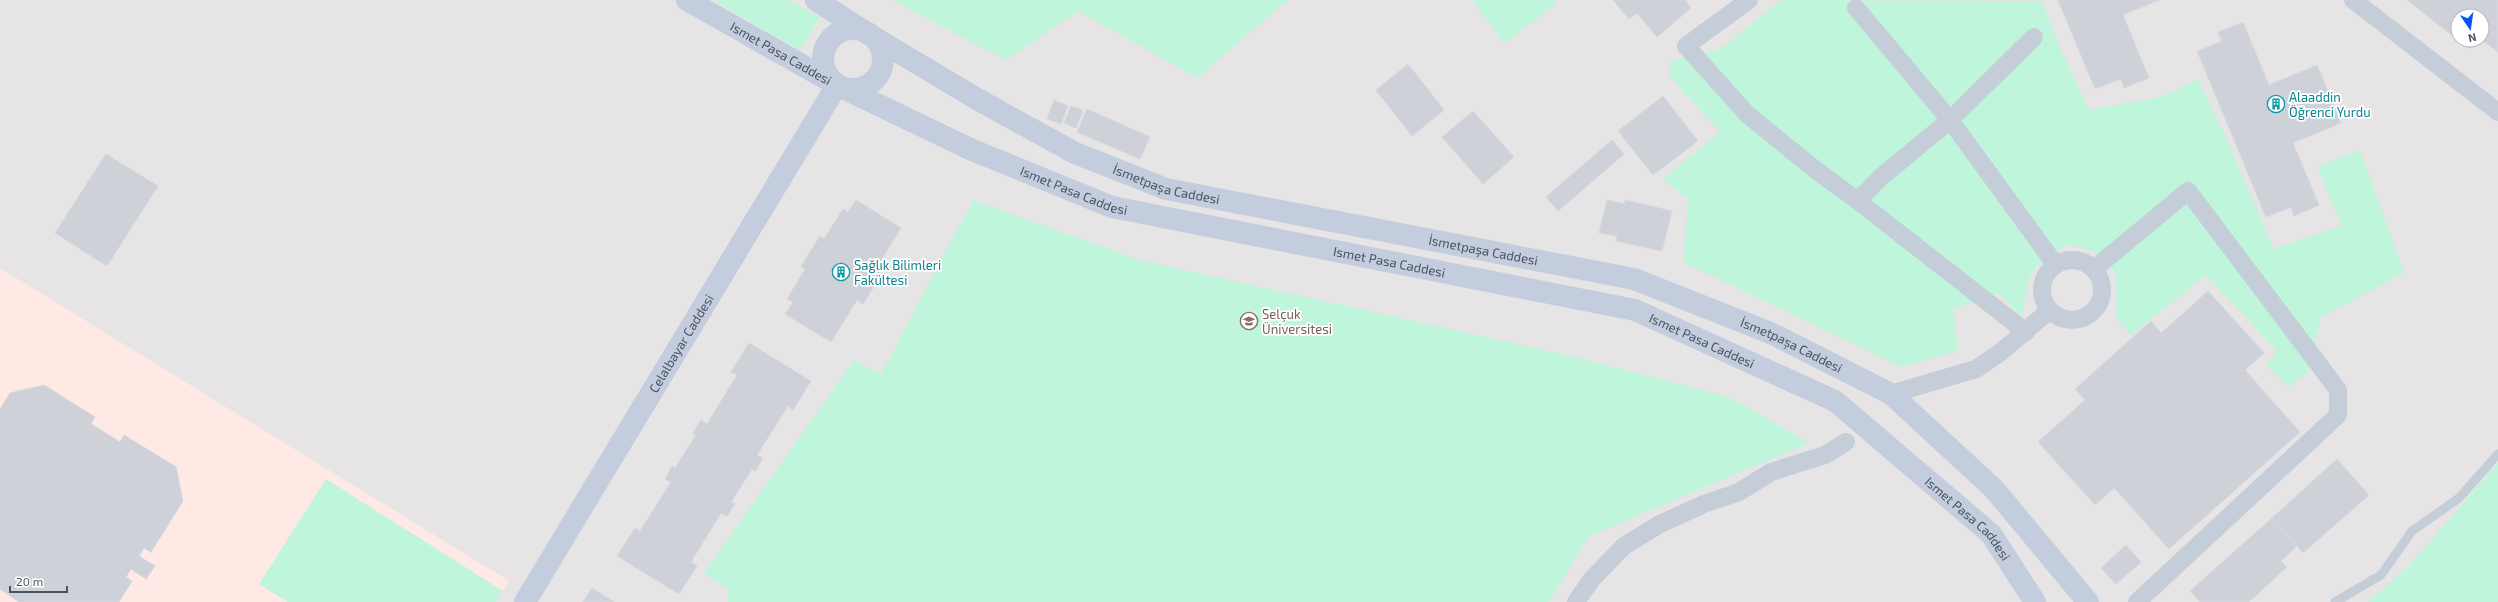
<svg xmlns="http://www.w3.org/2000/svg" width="2498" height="602" viewBox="0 0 2498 602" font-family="'Exo 2',sans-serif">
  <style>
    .education { fill: #e6e4e5; fill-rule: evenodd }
    .medical { fill: #fee9e4 }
    .green { fill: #bff5da }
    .building { fill: #ced1d8; stroke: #d6d8df }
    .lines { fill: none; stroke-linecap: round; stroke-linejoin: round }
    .lane { stroke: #c5cdd8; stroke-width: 9 }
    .street { stroke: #c5cdd8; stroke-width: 18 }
    .secondary { stroke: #c4cddd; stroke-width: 22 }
    .labels { text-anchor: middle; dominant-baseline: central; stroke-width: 3.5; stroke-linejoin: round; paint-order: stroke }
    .street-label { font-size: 13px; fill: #485363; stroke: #fff }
    .culture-label { font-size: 13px; fill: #0d838f; stroke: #fff; text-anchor: start }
    .education-label { font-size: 13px; fill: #785e54; stroke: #fff; text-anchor: start }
  </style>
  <rect width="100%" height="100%" fill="#f5f3f3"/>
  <path class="education" d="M0,0H2498V602H0ZM2458,16H2482V40H2458Z"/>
  <polygon class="medical" points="0,268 509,581 496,602 0,602"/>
  <g class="green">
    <polygon points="714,0 789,0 820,18 799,51"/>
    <polygon points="892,0 1288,0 1197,78 1078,11 1006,60"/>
    <polygon points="1472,0 1555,0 1557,3 1504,43"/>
    <polygon points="1781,0 2042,1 2061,50 2089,110 2162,97 2198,79 2228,143 2274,249 2342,225 2317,167 2360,150 2404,273 2321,317 2308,372 2288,387 2266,365 2277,351 2206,275 2131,335 2116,318 2116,274 2093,251 2068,244 2038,265 2029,277 2022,317 1998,293 1953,309 1958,351 1902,367 1683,262 1688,199 1663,179 1720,132 1669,76 1672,60 1719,50"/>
    <polygon points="973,200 1139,260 1571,356 1729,397 1809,443 1589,536 1549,602 728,602 728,589 704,573 854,360 881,374"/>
    <polygon points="2498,463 2498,602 2368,602 2407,568"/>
    <polygon points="326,479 503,591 496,602 288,602 259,584"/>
  </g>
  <g class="building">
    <polygon points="1613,0 1685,0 1691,8 1657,37 1637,13 1629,19"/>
    <polygon points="2058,0 2159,0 2123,15 2149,78 2124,88 2121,79 2095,89"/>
    <polygon points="2407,0 2498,0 2498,52 2482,40 2482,16 2458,16 2458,40"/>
    <polygon points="2243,22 2269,85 2317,65 2341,123 2293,143 2319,205 2294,216 2291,207 2266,217 2197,51 2222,41 2218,32"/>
    <polygon points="2459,40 2478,40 2470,49"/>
    <polygon points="1408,64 1444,110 1412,136 1376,90"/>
    <polygon points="1663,96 1698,141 1653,175 1618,131"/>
    <polygon points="1054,100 1068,106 1061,124 1047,119"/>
    <polygon points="1071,106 1083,110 1076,128 1064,123"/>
    <polygon points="1087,109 1150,137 1140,159 1077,132"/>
    <polygon points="1473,111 1514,157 1483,184 1442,137"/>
    <polygon points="1612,140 1624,154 1558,211 1546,197"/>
    <polygon points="106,154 158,186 107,266 55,233"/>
    <polygon points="856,200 901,228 875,270 882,274 863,304 857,300 831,342 785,314 793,302 787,299 805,269 801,266 820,236 824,239 843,209 848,212"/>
    <polygon points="1607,200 1624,204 1625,200 1672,211 1662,251 1616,241 1617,236 1599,233"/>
    <polygon points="2208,291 2264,353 2245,370 2300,432 2169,549 2114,488 2095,505 2038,442 2085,400 2075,389 2151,321 2161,333"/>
    <polygon points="749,343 811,381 793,410 788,406 757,455 763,458 755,471 752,469 731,502 735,504 727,516 721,513 691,562 697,566 679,594 617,556 635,528 640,531 671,482 665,479 672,466 675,468 696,435 693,433 701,420 707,424 737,375 731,372"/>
    <polygon points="44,385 95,417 91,424 120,442 124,435 176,467 183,501 151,552 144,548 139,556 155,566 146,579 131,569 126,577 132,581 119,602 19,602 0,589 0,409 10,393"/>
    <polygon points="2337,459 2369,495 2303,553 2272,518"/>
    <polygon points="2272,518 2297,546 2281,561 2287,567 2249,602 2200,602 2190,591"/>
    <polygon points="2126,545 2141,562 2116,584 2101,568"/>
    <polygon points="592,588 614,602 583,602"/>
  </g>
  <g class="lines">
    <polyline class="lane" points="2335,602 2381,575 2412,531 2459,498 2498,454"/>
    <g class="street">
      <polyline points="1749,0 1686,46 1748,115 1817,171 1858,201 2026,332"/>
      <polyline points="2353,0 2498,112"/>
      <polyline points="1856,8 1950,120 2055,264"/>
      <polyline points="1858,201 1881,177 1950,120 2034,37"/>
      <circle cx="2072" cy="290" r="30"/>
      <polyline points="2094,269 2188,191 2338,390 2338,415 2137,602"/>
      <polyline points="1891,394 1976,369 2001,352 2050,310"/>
      <polyline points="1576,602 1592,579 1624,546 1660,524 1704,504 1739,492 1771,472 1825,455 1846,442"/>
    </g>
    <g class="secondary">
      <path id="s1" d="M687,0L837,85L970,149L1112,207L1635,310L1835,401L1991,534L2035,602"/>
      <path id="s2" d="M816,0L865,32L977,99L1075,153L1166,189L1634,279L1773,334L1891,394L1994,489L2088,602"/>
      <circle cx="853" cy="59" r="30"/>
      <path id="s3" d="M525,602L837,85"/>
    </g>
  </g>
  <defs>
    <symbol id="building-ring" viewBox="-11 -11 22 22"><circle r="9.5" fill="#fff" stroke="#0f9aa8" stroke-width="1.5"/><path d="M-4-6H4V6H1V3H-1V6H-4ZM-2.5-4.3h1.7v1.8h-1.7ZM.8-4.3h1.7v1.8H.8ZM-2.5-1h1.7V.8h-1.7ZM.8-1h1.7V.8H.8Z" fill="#0f9aa8"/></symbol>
    <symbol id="university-ring" viewBox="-11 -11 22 22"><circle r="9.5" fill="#fff" stroke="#8d6e63" stroke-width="1.5"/><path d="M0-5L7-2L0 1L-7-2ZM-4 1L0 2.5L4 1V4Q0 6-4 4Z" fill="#8d6e63"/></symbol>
  </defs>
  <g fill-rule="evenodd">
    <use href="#building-ring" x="2266" y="94" width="20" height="20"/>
    <use href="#building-ring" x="831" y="262" width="20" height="20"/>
    <use href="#university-ring" x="1239" y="311" width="20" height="20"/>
  </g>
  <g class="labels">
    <g class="street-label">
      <text stroke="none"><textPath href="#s1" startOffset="108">Ismet Pasa Caddesi</textPath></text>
      <text stroke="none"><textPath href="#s2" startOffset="398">İsmetpaşa Caddesi</textPath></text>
      <text stroke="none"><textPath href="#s1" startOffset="432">Ismet Pasa Caddesi</textPath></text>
      <text stroke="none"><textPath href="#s2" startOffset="722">İsmetpaşa Caddesi</textPath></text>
      <text stroke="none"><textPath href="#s1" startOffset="756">Ismet Pasa Caddesi</textPath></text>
      <text stroke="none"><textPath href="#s1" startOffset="1080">Ismet Pasa Caddesi</textPath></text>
      <text stroke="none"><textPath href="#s3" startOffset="302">Celalbayar Caddesi</textPath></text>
      <text stroke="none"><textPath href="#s2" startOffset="1046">İsmetpaşa Caddesi</textPath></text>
      <text stroke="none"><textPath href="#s1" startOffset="1404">Ismet Pasa Caddesi</textPath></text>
    </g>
    <g class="culture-label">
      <text x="2289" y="97">Alaaddin<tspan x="2289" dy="15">Öğrenci Yurdu</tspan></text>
      <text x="854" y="265">Sağlık Bilimleri<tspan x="854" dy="15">Fakültesi</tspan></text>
    </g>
    <g class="education-label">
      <text x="1262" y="314">Selçuk<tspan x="1262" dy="15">Üniversitesi</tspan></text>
    </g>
  </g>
  <g transform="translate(2470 28) rotate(167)"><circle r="19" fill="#ffffff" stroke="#b6bac1"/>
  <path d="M0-3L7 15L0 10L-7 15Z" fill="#0754fb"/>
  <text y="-6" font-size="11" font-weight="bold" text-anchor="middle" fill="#485363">N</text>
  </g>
  <path d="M10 586v6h57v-6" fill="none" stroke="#485363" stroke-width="2"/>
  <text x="16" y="586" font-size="12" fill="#485363" stroke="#ffffff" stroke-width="3" paint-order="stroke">20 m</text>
</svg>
